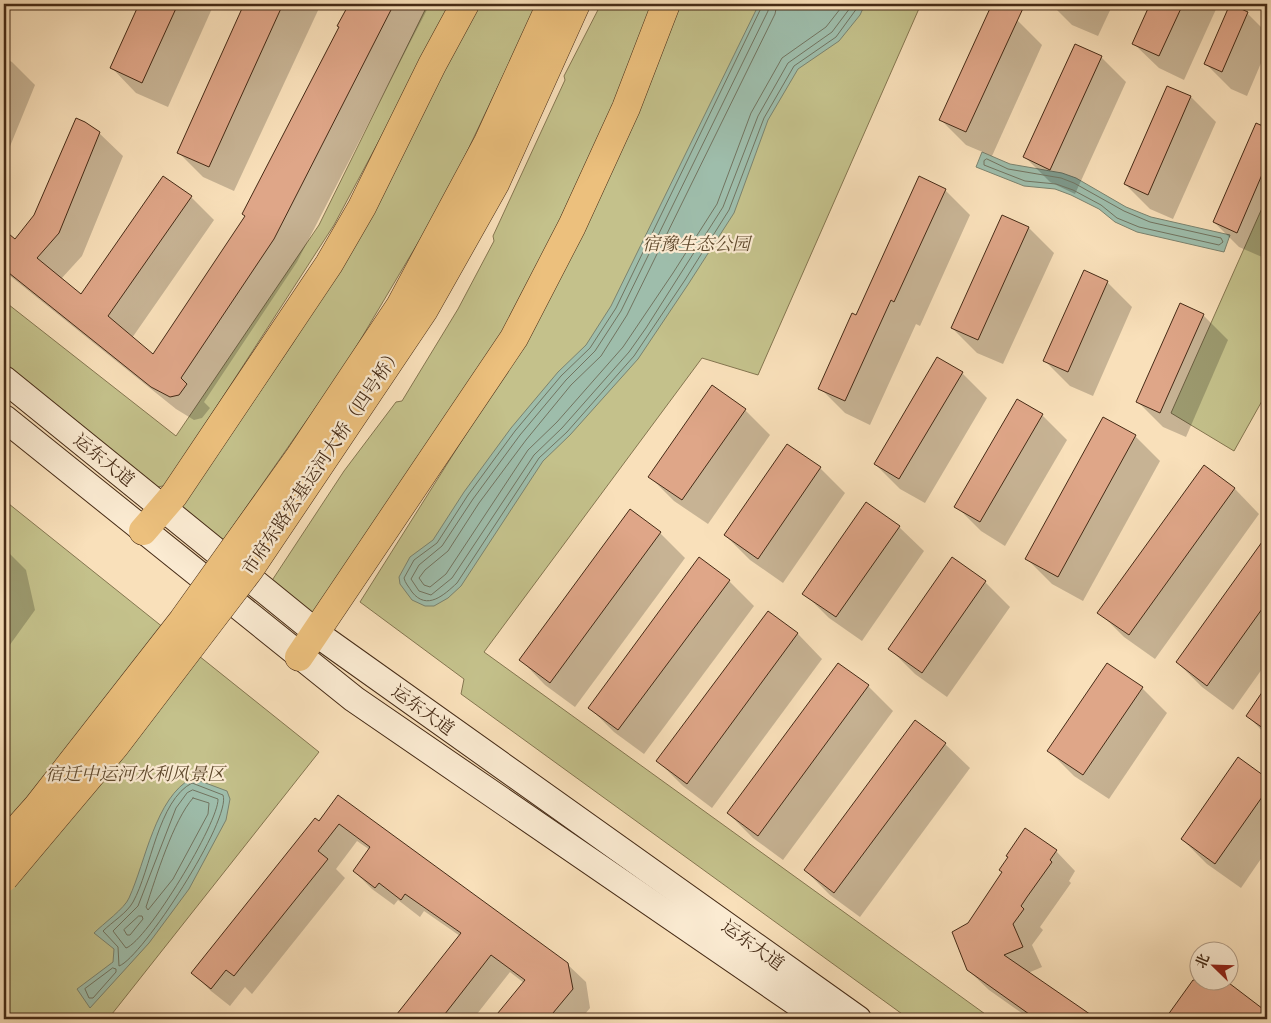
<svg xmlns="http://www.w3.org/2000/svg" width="1271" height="1023" viewBox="0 0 1271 1023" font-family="Alegreya,'Noto Serif SC',serif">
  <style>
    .green { fill: #c4c18b; stroke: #857650 }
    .water { fill: #9ebdab; stroke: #7b836f }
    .shadow { fill: #0003 }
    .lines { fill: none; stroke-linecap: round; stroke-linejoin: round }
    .shore { stroke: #727460; stroke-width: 1 }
    .building { fill: #dfa688; stroke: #462b16 }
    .secondary-casing { stroke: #462b16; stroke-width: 28 }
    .primary-casing { stroke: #462b16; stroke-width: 29 }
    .secondary { stroke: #fbebd2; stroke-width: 26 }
    .primary { stroke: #ecc07d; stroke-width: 28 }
    .primary-bridge-casing { stroke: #462b16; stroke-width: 29; stroke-linecap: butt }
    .primary-bridge { stroke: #ecc07d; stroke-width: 28 }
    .labels { text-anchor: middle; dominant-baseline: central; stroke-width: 4.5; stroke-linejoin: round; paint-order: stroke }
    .park-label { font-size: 18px; font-style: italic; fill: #5f492d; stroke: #fbebd2 }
    .street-label { font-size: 18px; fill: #462b16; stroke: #fbebd2 }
  </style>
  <rect width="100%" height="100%" fill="#f9e0ba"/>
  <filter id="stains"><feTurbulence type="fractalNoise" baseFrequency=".004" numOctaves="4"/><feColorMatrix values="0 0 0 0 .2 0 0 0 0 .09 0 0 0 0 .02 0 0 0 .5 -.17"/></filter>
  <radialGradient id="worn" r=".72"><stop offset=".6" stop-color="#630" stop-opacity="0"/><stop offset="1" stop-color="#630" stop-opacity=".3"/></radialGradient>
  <g class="green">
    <polygon points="428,4 452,4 334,225 166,485 151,489 4,388 4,301 176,436 319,225"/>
    <polygon points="476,4 537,4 447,194 346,364 217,549 182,507 293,343 348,254"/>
    <polygon points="601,4 657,4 649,28 521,303 311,620 269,585 344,471 396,402 402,401 458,309 494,241 493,236 565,80 564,76"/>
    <polygon points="676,4 921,4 758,375 702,358 484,652 992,1019 909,1019 461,694 464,679 360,602 483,407"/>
    <polygon points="1267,197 1267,392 1234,451 1171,413"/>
    <polygon points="4,500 319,752 108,1019 4,1019"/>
  </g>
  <g class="water">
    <polygon points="759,4 865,4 860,15 839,41 798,69 768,120 734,213 689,283 638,359 570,435 543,461 461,586 448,598 434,606 425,606 412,600 400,584 399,577 410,557 433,540 464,492 511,428 558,372 586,345 611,306"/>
    <polygon points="982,152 1010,164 1062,173 1076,178 1126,207 1151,217 1230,235 1224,252 1137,232 1115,222 1099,209 1071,195 1055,189 1024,186 976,167"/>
    <path d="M192,778L227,791L230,799L226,820L189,889L149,943L90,1008L77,989L113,962L114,949L94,933C103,924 125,908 129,898C146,861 155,798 192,778Z"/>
  </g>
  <g class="shadow">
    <polygon points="61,4 75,4 73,9"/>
    <polygon points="141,4 214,4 168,107 136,93 112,68"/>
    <polygon points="246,4 321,4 234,191 203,177 178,152"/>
    <polygon points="351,4 430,4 297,262 204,402 210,408 202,418 194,420 176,409 4,271 4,232 15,241 99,133 123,156 82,256 61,279 81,296 191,197 214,220 132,338 153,356 246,217 243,214"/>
    <polygon points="1051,4 1113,4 1098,36 1072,25"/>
    <polygon points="1152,4 1214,4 1217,7 1184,80 1159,68 1134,44"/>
    <polygon points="1247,13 1267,33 1267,49 1247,96 1231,89 1206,64"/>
    <polygon points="1017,20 1042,45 992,156 966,145 941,120"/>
    <polygon points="1101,57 1126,82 1075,194 1050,182 1025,157"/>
    <polygon points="4,58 12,62 35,85 4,161"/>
    <polygon points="1168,87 1191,97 1216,122 1173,219 1150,209 1125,184"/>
    <polygon points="1267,110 1267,245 1262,257 1239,247 1214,222"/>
    <polygon points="945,190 970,215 920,326 916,324 870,425 845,413 820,388 856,317"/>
    <polygon points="1003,216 1029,228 1054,253 1003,364 977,353 952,328"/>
    <polygon points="1107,282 1132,307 1093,396 1070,386 1045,361"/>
    <polygon points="1203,315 1228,340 1186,437 1163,427 1138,402"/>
    <polygon points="962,373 987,398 925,503 900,489 875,464"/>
    <polygon points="745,410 770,435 708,524 674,501 649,476"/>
    <polygon points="1042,415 1067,440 1005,546 981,531 956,506"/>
    <polygon points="1135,436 1160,461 1083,601 1052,584 1027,559"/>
    <polygon points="787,446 820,468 845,493 783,583 750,560 725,535"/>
    <polygon points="1204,467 1235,489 1259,514 1155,659 1124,637 1099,612"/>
    <polygon points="631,511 660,533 685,558 575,707 545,685 521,660"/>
    <polygon points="899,527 924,551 862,641 829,618 804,593"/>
    <polygon points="1267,537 1267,662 1233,710 1202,687 1177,662"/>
    <polygon points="4,548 26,570 35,610 4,653"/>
    <polygon points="729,581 754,606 644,754 614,732 589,707"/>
    <polygon points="985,582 1010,607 947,697 915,674 890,649"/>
    <polygon points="768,612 798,634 822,659 712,808 683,786 658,761"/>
    <polygon points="839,665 868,686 893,711 783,860 753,838 728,813"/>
    <polygon points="1142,688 1167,713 1109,799 1074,776 1049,751"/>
    <polygon points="1267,688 1267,736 1247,715"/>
    <polygon points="945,744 970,768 860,917 830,895 805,870"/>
    <polygon points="1238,759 1267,779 1267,850 1241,888 1207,864 1182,839"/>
    <polygon points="338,797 567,964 586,982 590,1008 581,1019 495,1019 524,983 510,972 473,1019 395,1019 460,936 424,911 420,917 398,900 394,905 372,889 354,871 370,850 357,841 336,869 345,878 252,994 245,987 230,1006 211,991 193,973"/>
    <polygon points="1056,851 1075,871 1069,881 1071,883 1040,927 1043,930 1032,945 1042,967 1028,973 1094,1019 1030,1019 989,990 968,970 969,924"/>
    <polygon points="1198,975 1198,980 1223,980 1267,1013 1267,1019 1167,1019"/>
  </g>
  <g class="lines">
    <g class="shore">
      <path d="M763,4L616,308L590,348L561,376L515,431L468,495L437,543L414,560L404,578C405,583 409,587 412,592C427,611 444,595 457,583L539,458L567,432L634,356L685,280L729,210L764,118L794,66L836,37L860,4"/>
      <polyline points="769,4 768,11 621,311 595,351 566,380 520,435 473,499 442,546 419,565 411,579 419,591 431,595 452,578 534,455 562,428 629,352 646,328 723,207 758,116 788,63 832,32 853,4"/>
      <polyline points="777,4 775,14 627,315 601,356 571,385 526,440 479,503 448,551 425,570 419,578 424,585 430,587 446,574 528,450 557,422 623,347 673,273 717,204 751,113 782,58 826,27 844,4"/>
      <polygon points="987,159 1008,169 1061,178 1074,183 1124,211 1150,222 1221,238 1223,242 1219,245 1139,227 1117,218 1101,205 1073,190 1056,184 1025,181 984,165 984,161"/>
      <path d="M192,783L223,795C232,819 142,958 119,966L118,947L103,931C112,922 127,913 133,902C151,870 158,800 192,783Z"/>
      <path d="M193,790L218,799C219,822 147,941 126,948L113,931L138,906L176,808L187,793Z"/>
      <path d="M193,798L209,803L208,814L173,879L148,910L146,907C156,877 173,821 193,798Z"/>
      <polygon points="139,916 142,916 143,919 130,935 127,935 124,930"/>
      <polygon points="113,968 116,969 116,972 93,998 89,998 85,989"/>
    </g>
  </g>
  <g class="building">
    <polygon points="139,4 178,4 142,83 110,68"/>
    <polygon points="244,4 283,4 209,167 177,153"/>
    <polygon points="349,4 394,4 274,239 181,378 187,384 179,395 170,397 151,387 4,269 4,230 15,239 34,215 76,118 85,122 100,132 59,233 37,258 81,294 163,176 192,196 108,316 153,354 245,216 242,214 339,27 337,26"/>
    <polygon points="992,4 1025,4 966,132 939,120"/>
    <polygon points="1150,4 1183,4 1159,56 1132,44"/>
    <polygon points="1230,4 1248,12 1222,72 1204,64"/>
    <polygon points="1075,44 1102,56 1050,170 1023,157"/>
    <polygon points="1167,86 1191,96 1148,195 1124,184"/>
    <polygon points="1256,123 1267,128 1267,163 1237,233 1213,222"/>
    <polygon points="919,176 946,189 894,302 891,300 845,401 818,389 852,313 856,315"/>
    <polygon points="1002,215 1029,227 978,340 951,328"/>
    <polygon points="1084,270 1108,281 1068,372 1043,361"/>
    <polygon points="1180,303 1204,314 1160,413 1136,402"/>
    <polygon points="937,357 963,372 899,479 874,464"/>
    <polygon points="712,385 746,409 682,500 648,477"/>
    <polygon points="1017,399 1043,414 980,522 954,507"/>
    <polygon points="1103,417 1136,435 1058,577 1025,559"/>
    <polygon points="787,444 821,467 758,559 724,535"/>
    <polygon points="1204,465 1235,488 1129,635 1097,613"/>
    <polygon points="866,502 900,526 836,617 802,594"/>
    <polygon points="630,509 661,532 550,683 519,660"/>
    <polygon points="1267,535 1267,602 1207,686 1176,662"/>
    <polygon points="699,557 730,580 618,730 588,708"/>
    <polygon points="952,557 986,581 922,673 888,649"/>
    <polygon points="768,611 798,633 687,784 656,761"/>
    <polygon points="838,663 869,685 758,836 727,813"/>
    <polygon points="1107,663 1143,687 1083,775 1047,751"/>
    <polygon points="1267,685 1267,731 1246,716"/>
    <polygon points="915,720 946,743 834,893 804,870"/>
    <polygon points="1238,757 1267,778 1267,790 1215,864 1181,839"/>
    <polygon points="338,795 568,963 573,989 548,1019 493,1019 525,980 491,955 441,1019 393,1019 461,933 405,894 401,900 379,883 375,888 353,871 370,847 339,824 318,851 328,859 234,976 226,970 211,989 191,973 315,818 319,821"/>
    <polygon points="1025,828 1057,850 1050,860 1052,862 1027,897 1021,906 1024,909 1013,924 1023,947 1004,955 1097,1019 1036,1019 967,970 952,932 968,923 1002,872 999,870 1008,857 1006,856"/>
    <polygon points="1193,980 1225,980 1267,1012 1267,1019 1165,1019"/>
  </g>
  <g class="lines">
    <defs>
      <g id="secondary">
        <polyline points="4,379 327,641 858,1019"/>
        <polyline points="4,418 354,699 820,1019"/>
      </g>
      <g id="primary">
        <polyline points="143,531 174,495 329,264 362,207 432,65 465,4"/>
        <polyline points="299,657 514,338 572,226 626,108 666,4"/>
      </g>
    </defs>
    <use href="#secondary" class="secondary-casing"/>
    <use href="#primary" class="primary-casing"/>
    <use href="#secondary" class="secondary"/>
    <use href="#primary" class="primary"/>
    <defs>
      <g id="primary-bridge">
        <polyline points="4,844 37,807 183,620 298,459 400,306 488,142 551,4"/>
        <polyline points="4,878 115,746 250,569 424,310 495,184 576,4"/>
      </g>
    </defs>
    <use href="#primary-bridge" class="primary-bridge-casing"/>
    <use href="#primary-bridge" class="primary-bridge"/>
  </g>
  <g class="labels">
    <g class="park-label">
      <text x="696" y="244">宿豫生态公园</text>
      <text x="135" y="774">宿迁中运河水利风景区</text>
    </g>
    <g class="street-label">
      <text transform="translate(104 460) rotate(39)">运东大道</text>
      <text transform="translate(322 461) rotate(-56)">市府东路宏基运河大桥（四号桥）</text>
      <text transform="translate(423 710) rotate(36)">运东大道</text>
      <text transform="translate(753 945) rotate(36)">运东大道</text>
    </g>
  </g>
  <rect width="1271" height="1023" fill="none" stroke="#f9e0ba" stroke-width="20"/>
  <rect x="5" y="5" width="1261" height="1013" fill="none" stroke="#462b16" stroke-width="2.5"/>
  <rect x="10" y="10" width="1251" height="1003" fill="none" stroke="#462b16"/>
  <g transform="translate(1214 966) rotate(293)"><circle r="24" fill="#fbebd2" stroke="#b39e87"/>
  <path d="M0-4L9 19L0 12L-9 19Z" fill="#8f2418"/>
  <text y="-8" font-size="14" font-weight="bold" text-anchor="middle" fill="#462b16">北</text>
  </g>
  <rect width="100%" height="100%" filter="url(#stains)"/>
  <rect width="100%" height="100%" fill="url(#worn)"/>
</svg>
